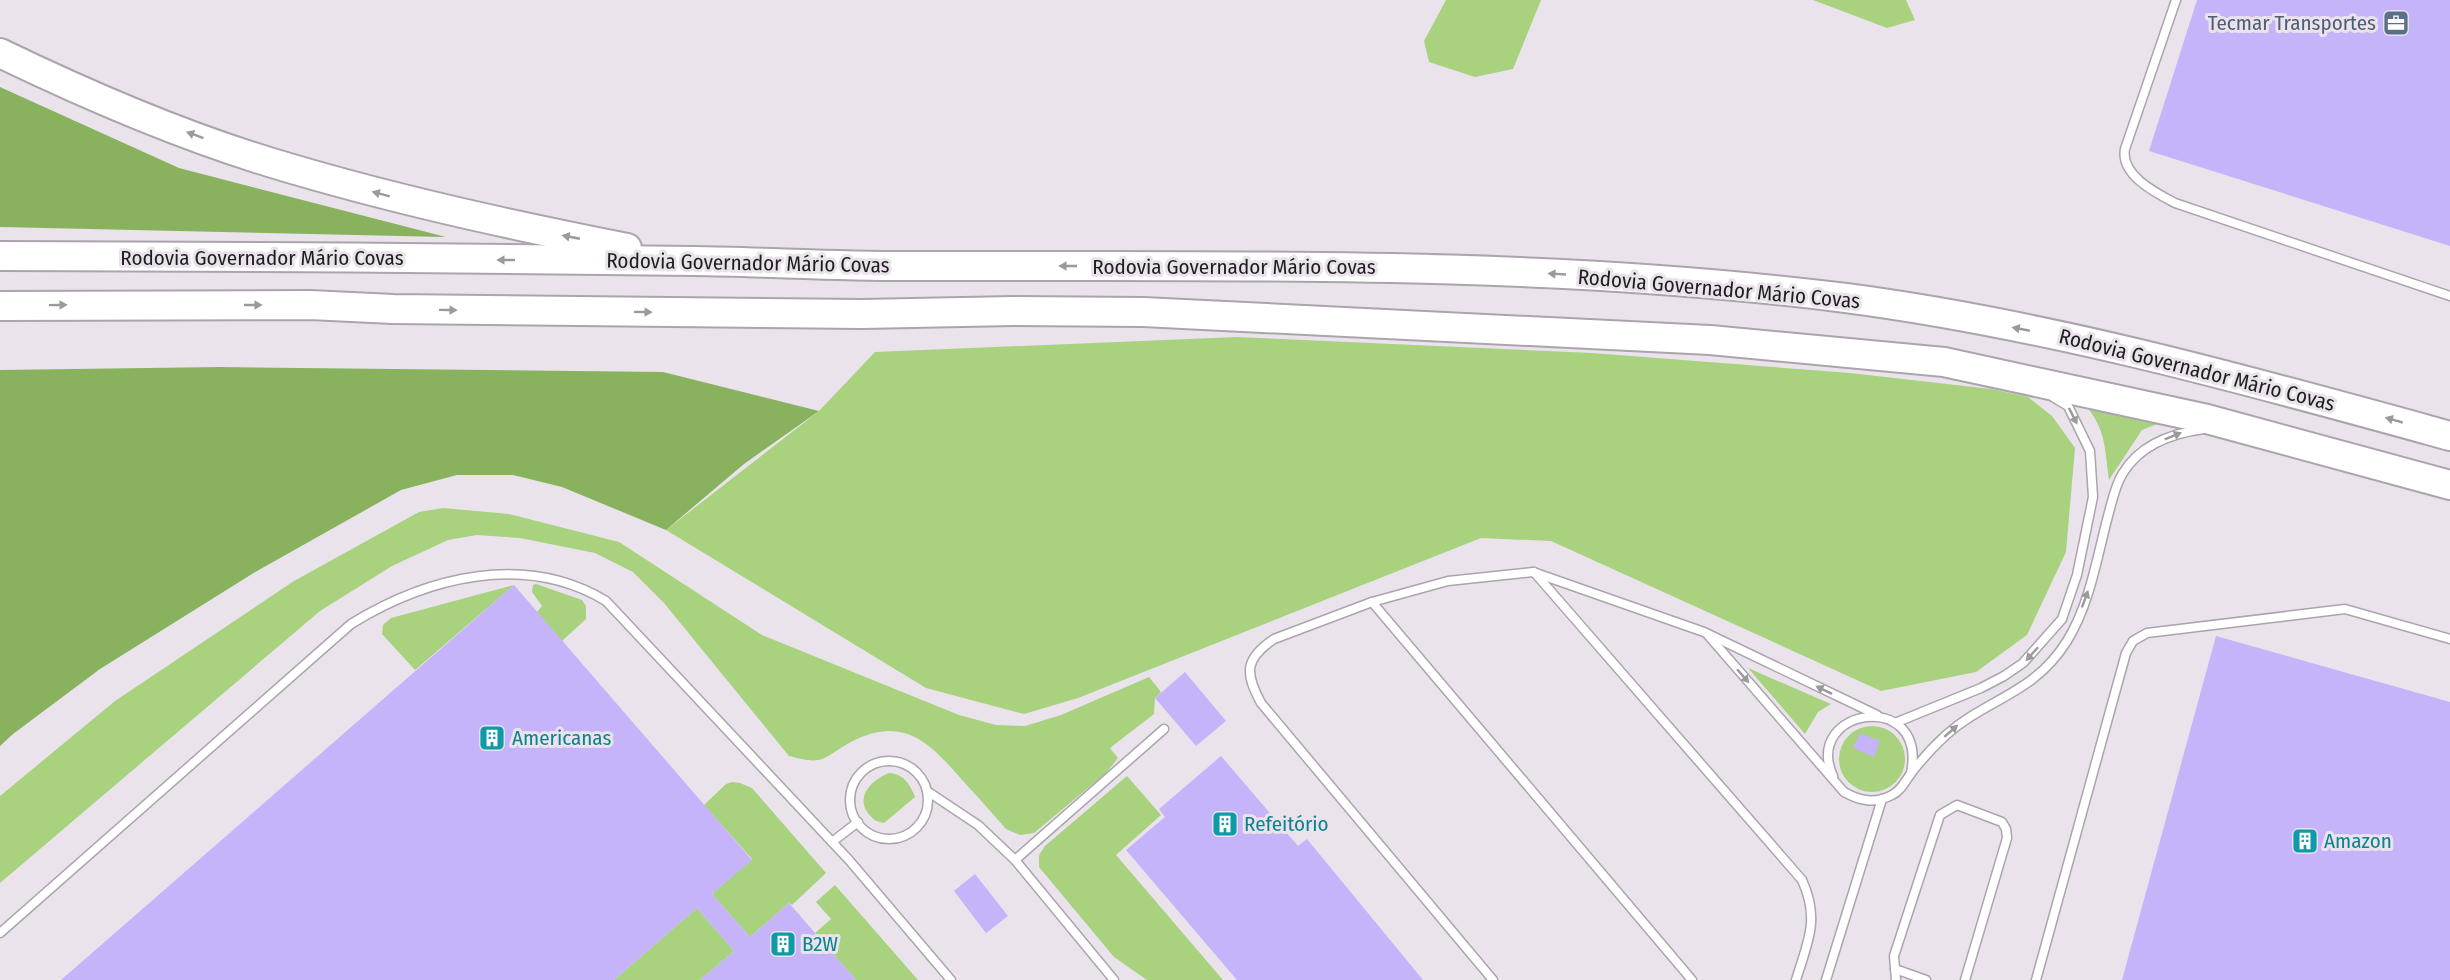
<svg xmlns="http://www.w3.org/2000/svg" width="2450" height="980" viewBox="0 0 2450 980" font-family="'Fira Sans Condensed',sans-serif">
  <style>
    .green { fill: #a8d27e }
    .forest { fill: #88b25d }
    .building { fill: #c5b4f9 }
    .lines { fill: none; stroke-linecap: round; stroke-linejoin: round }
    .service-casing { stroke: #aba4ad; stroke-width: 11 }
    .trunk-casing { stroke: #aba4ad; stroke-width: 32 }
    .service { stroke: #fff; stroke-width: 8 }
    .trunk { stroke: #fff; stroke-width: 28 }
    .oneway { fill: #9b999b }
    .labels { text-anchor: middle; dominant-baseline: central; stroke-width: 6; stroke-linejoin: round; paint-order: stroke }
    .service-label { font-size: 21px; fill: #4e5e75; stroke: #eae3ec; text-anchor: end }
    .street-label { font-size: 21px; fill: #201d21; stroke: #eae3ec }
    .culture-label { font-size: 21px; fill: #0d838f; stroke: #eae3ec; text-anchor: start }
  </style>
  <rect width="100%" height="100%" fill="#eae3ec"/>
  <g class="green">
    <polygon points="1446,0 1541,0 1513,69 1475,77 1429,62 1424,41"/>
    <polygon points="1813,0 1906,0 1915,20 1887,28"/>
    <polygon points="1237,337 1592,353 1850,373 1991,389 2028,397 2052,416 2075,448 2066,552 2027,635 1976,672 1881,691 1551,541 1481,538 1078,698 1024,714 926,688 666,530 819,411 875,352"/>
    <path d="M2078,397L2165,421L2142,430L2109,480C2104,442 2106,426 2078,397Z"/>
    <path d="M443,508L509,514L619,542L762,635L959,715L996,725L1025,726L1061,715L1149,677L1161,692L1155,698L1154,714L1110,748L1118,758L1106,773L1034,833L1020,835L1006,829C992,813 978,797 963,781C931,744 904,714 851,742C822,758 825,766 789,756L664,603L633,572L595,553L520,538L477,535L448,540L392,566L320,611L0,883V796L115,701L294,581L419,512Z"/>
    <polygon points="536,584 582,600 586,606 586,619 562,641 537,612 542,606 532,592 533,585"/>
    <polygon points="514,585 415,670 382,634 383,625 391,618"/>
    <polygon points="1748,668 1831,704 1818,712 1805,734"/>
    <circle cx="1872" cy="759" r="33"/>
    <path d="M889,773C904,774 910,784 915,797L884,823C877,822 872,819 868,813C855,796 873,779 889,773Z"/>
    <polygon points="1127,776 1161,815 1116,855 1223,980 1147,980 1114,957 1039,867 1039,855 1045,846"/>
    <polygon points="732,782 740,783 752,788 826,873 792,905 789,903 750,937 712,894 752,859 704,805 726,784"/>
    <polygon points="835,885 918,980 856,980 815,933 831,919 816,902"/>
    <polygon points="697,908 734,951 700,980 614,980"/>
  </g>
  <g class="forest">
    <polygon points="0,87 179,168 446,237 0,227"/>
    <polygon points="220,367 663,372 819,411 744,464 666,530 562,487 513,475 457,475 401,490 257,571 100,669 13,734 0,746 0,370"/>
  </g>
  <g class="building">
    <polygon points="2197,0 2450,0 2450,246 2149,151"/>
    <polygon points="514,585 752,860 712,894 750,937 789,903 856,980 700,980 734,951 697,908 614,980 61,980"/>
    <polygon points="2216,636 2450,702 2450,980 2122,980"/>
    <polygon points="1185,672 1226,721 1196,746 1155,698"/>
    <polygon points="1860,733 1880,741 1874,757 1853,748"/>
    <polygon points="1221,756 1298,846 1307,839 1423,980 1237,980 1126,850 1165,817 1159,809"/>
    <polygon points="975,874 1008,916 986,933 954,891"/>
  </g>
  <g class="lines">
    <defs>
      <g id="service">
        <path d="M2176,0L2125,149C2120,175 2156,193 2175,203L2450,296"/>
        <path d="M1534,572L1802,880C1820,919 1808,941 1796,980"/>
        <polyline points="1372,602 1692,980"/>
        <path d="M1707,634L1844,792C1860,801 1875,804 1892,795C1902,790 1905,781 1912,772C1922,759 1934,746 1946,735C1988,698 2034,694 2067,641C2090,604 2097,557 2108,516C2112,502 2115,485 2123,473C2140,445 2173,433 2204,429"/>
        <polyline points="1895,723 1981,688 2004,676 2023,663 2062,619 2077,575 2093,497 2090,451 2068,406 2053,397"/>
        <circle cx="889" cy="800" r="39"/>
        <path d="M1833,776C1802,708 1928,688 1911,773"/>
        <polyline points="927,791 978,825 1015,860 1114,980"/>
        <polyline points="832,842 858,822"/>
        <polyline points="1015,860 1164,729"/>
        <path d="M0,933L351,624C427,577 525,552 606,601L849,860L951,980"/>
        <polyline points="1895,969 1926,980"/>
        <path d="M1493,980L1261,703C1245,673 1244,659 1274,639L1372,602L1448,581L1533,572L1704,632L1877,715"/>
        <polyline points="1826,980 1882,799"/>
        <polyline points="1896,980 1894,956 1940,815 1957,805 2002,822 2006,829 2007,838 1965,980"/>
        <polyline points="2036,980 2126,653 2133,641 2147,633 2345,609 2450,639"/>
      </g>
      <g id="trunk">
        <path d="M0,53C87,95 177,134 269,162C387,198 506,224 627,248"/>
        <path d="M0,256C231,256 463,258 694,261C765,262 835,266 905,266C1218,267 1534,259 1846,298C2051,325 2251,381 2450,436"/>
        <polyline points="0,306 310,305 393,309 862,314 1013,311 1143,312 1710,340 1944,362 2207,419 2450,485"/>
      </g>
    </defs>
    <use href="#service" class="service-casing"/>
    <use href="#trunk" class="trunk-casing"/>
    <use href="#service" class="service"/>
    <use href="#trunk" class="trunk"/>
  </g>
  <defs><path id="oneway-solid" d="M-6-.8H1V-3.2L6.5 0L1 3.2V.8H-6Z" transform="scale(1.5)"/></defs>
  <g class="oneway">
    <use href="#oneway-solid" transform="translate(195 135) rotate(-160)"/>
    <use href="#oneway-solid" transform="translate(381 194) rotate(-165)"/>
    <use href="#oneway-solid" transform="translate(571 237) rotate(-169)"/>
    <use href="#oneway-solid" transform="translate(506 260) rotate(-180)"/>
    <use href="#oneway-solid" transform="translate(1068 266) rotate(-180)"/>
    <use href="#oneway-solid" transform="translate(1557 274) rotate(-177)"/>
    <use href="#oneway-solid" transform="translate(58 305) rotate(-1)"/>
    <use href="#oneway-solid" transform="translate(253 305)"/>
    <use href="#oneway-solid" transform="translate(448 310) rotate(1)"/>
    <use href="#oneway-solid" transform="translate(643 312) rotate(1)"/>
    <use href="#oneway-solid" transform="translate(2021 329) rotate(-169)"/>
    <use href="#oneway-solid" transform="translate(2073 416) rotate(63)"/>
    <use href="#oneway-solid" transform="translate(2394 420) rotate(-164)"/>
    <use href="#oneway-solid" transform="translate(2173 436) rotate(-22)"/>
    <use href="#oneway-solid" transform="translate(2085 599) rotate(-70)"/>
    <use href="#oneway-solid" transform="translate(2032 654) rotate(132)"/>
    <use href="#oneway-solid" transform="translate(1743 676) rotate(49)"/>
    <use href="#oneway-solid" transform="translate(1824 690) rotate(-154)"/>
    <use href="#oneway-solid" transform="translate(1951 731) rotate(-41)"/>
  </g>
  <defs>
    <symbol id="office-square" viewBox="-11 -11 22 22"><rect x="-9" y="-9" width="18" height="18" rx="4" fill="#5c6f8a" stroke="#eae3ec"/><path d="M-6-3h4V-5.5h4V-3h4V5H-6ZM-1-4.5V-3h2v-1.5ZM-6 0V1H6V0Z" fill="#fff"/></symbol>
    <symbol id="building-square" viewBox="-11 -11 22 22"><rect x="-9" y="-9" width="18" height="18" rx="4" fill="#0f9aa8" stroke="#eae3ec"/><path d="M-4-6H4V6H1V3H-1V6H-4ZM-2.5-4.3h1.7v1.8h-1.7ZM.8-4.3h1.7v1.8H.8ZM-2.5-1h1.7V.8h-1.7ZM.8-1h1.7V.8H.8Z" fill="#fff"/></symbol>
  </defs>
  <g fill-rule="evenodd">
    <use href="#office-square" x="2381" y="8" width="30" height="30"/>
    <use href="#building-square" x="477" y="723" width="30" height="30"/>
    <use href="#building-square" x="1210" y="809" width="30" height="30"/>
    <use href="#building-square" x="2290" y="826" width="30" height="30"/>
    <use href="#building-square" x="768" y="929" width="30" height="30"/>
  </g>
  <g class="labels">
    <g class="service-label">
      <text x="2376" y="23">Tecmar Transportes</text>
    </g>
    <g class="street-label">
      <text x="262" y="258">Rodovia Governador Mário Covas</text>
      <text transform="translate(748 263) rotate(1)">Rodovia Governador Mário Covas</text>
      <text x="1234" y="267">Rodovia Governador Mário Covas</text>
      <text transform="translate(1719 289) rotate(5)">Rodovia Governador Mário Covas</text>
      <text transform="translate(2197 370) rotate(14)">Rodovia Governador Mário Covas</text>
    </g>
    <g class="culture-label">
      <text x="512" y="738">Americanas</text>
      <text x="1244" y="824">Refeitório</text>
      <text x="2324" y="841">Amazon</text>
      <text x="802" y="944">B2W</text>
    </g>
  </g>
</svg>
